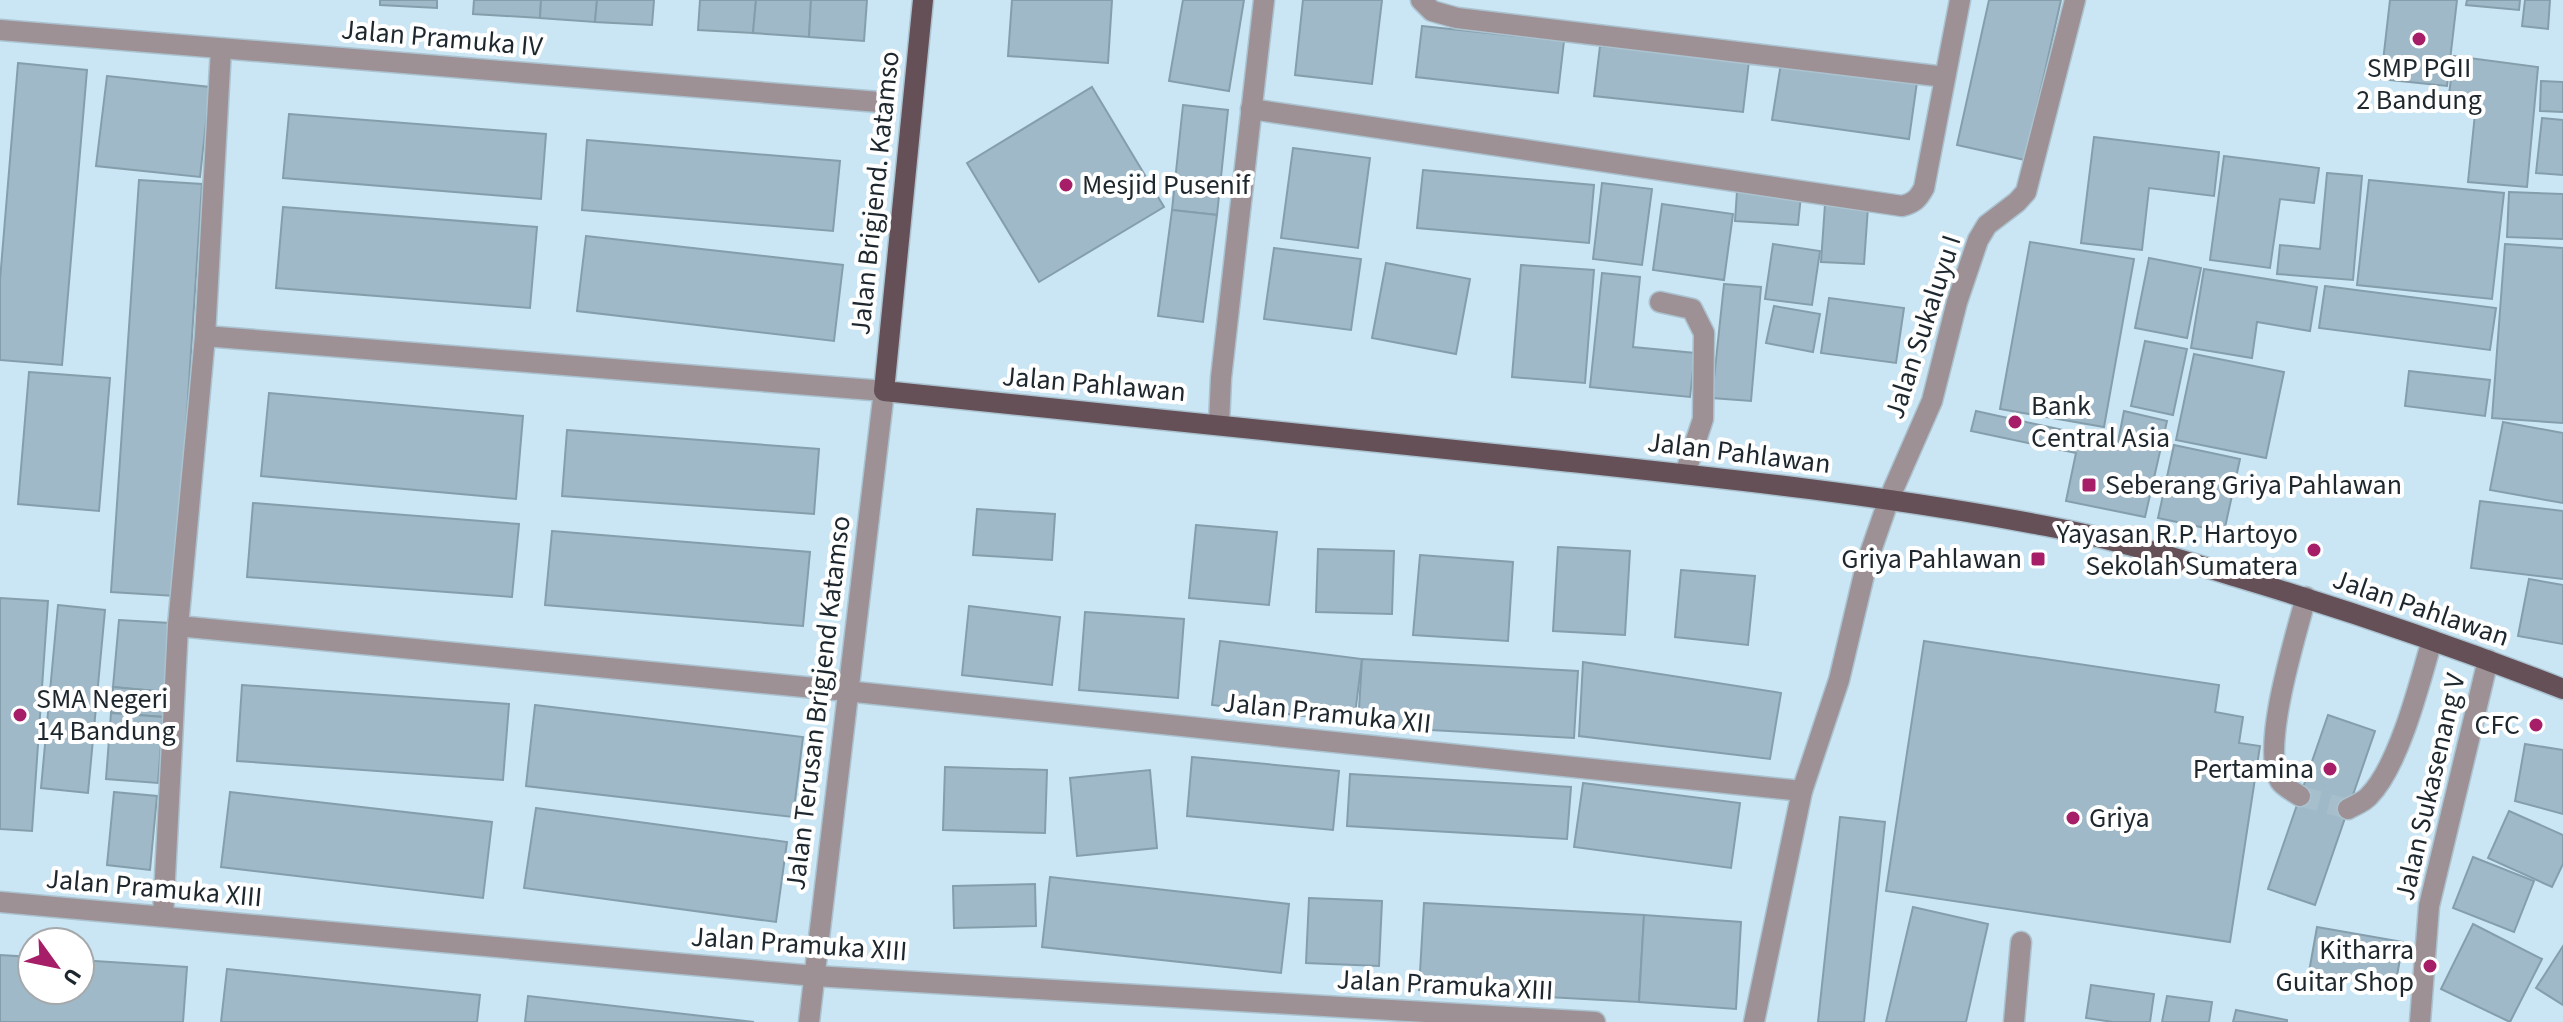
<svg xmlns="http://www.w3.org/2000/svg" width="2563" height="1022" viewBox="0 0 2563 1022" font-family="'Source Sans 3',sans-serif">
  <style>
    .building { fill: #9fb9c8; stroke: #859eac; stroke-width: 2 }
    .lines { fill: none; stroke-linecap: round; stroke-linejoin: round }
    .minor-tunnel { stroke: #a7bfcc; stroke-width: 20; stroke-dasharray: 20 10; stroke-linecap: butt }
    .minor-casing { stroke: #abc3d0; stroke-width: 23 }
    .major-casing { stroke: #abc3d0; stroke-width: 23 }
    .minor { stroke: #9d9195; stroke-width: 20 }
    .major { stroke: #655058; stroke-width: 20 }
    .poi-dot { fill: #a61e67; stroke: #fff; stroke-width: 3 }
    .labels { text-anchor: middle; dominant-baseline: central; stroke-width: 8; stroke-linejoin: round; paint-order: stroke }
    .street-label { font-size: 28px; fill: #1d272d; stroke: #fff }
    .poi-label { font-size: 28px; fill: #1d272d; stroke: #fff; text-anchor: start }
  </style>
  <rect width="100%" height="100%" fill="#cae5f4"/>
  <g class="building">
    <polygon points="380,0 437,0 437,8 380,5"/>
    <polygon points="474,0 541,0 540,18 473,14"/>
    <polygon points="541,0 597,0 595,22 540,18"/>
    <polygon points="597,0 654,0 652,25 595,22"/>
    <polygon points="700,0 756,0 753,33 698,30"/>
    <polygon points="756,0 811,0 809,37 753,33"/>
    <polygon points="811,0 867,0 864,41 809,37"/>
    <polygon points="1012,0 1112,0 1108,63 1008,56"/>
    <polygon points="1183,0 1244,0 1229,91 1169,81"/>
    <polygon points="1303,0 1382,0 1372,84 1295,75"/>
    <polygon points="1989,0 2061,0 2025,160 1957,145"/>
    <polygon points="2390,0 2457,0 2447,86 2381,79"/>
    <polygon points="2467,0 2520,0 2519,10 2466,5"/>
    <polygon points="2525,0 2550,0 2548,29 2522,26"/>
    <polygon points="1422,26 1564,41 1558,93 1416,77"/>
    <polygon points="1600,46 1749,61 1743,112 1594,96"/>
    <polygon points="2454,56 2538,67 2527,187 2468,182 2476,104 2448,102"/>
    <polygon points="18,63 87,70 62,365 0,360 0,280"/>
    <polygon points="1781,63 1917,82 1909,139 1772,120"/>
    <polygon points="107,76 210,87 200,177 96,166"/>
    <polygon points="2541,81 2563,82 2563,112 2540,111"/>
    <polygon points="1092,87 1164,207 1039,282 967,163"/>
    <polygon points="1183,105 1228,110 1217,215 1172,210"/>
    <polygon points="289,114 546,134 541,199 283,178"/>
    <polygon points="2542,118 2563,120 2563,175 2536,173"/>
    <polygon points="2094,137 2219,152 2214,196 2149,188 2142,250 2081,243"/>
    <polygon points="587,140 840,161 833,231 582,210"/>
    <polygon points="1293,148 1370,158 1358,248 1281,238"/>
    <polygon points="2224,156 2319,168 2314,203 2280,199 2270,268 2210,260"/>
    <polygon points="1423,170 1594,185 1589,243 1417,228"/>
    <polygon points="2327,173 2362,176 2353,280 2277,274 2280,245 2320,249"/>
    <polygon points="139,180 202,184 175,596 111,592"/>
    <polygon points="2369,180 2504,193 2492,299 2357,285"/>
    <polygon points="1602,183 1652,189 1642,265 1593,259"/>
    <polygon points="1737,191 1801,195 1798,225 1735,221"/>
    <polygon points="2509,192 2563,194 2563,239 2507,237"/>
    <polygon points="1662,204 1733,214 1724,280 1653,270"/>
    <polygon points="1825,204 1868,207 1864,264 1821,262"/>
    <polygon points="283,207 537,227 530,308 276,288"/>
    <polygon points="1172,210 1217,215 1203,322 1158,316"/>
    <polygon points="586,236 843,265 834,341 577,311"/>
    <polygon points="2030,242 2134,259 2104,427 2000,409"/>
    <polygon points="1773,244 1820,251 1812,305 1765,299"/>
    <polygon points="2505,244 2563,248 2563,423 2492,418"/>
    <polygon points="1274,248 1361,259 1351,330 1264,319"/>
    <polygon points="2149,258 2201,268 2187,338 2135,328"/>
    <polygon points="1386,263 1470,279 1456,354 1372,338"/>
    <polygon points="1521,265 1594,270 1585,383 1512,377"/>
    <polygon points="2204,269 2317,287 2310,331 2257,322 2252,358 2191,348"/>
    <polygon points="1602,273 1640,277 1633,347 1695,353 1690,397 1590,387"/>
    <polygon points="1724,284 1761,287 1751,401 1712,398"/>
    <polygon points="2325,286 2496,308 2490,350 2319,328"/>
    <polygon points="1829,298 1904,308 1896,363 1821,353"/>
    <polygon points="1774,306 1820,314 1813,352 1766,343"/>
    <polygon points="2145,341 2187,349 2173,415 2131,406"/>
    <polygon points="2194,354 2284,372 2266,458 2176,440"/>
    <polygon points="2409,371 2490,380 2485,416 2405,406"/>
    <polygon points="29,372 110,378 99,511 18,504"/>
    <polygon points="269,393 523,416 516,499 261,476"/>
    <polygon points="1976,411 2118,442 2124,411 2167,421 2145,517 2066,501 2076,453 1971,431"/>
    <polygon points="2503,422 2563,433 2563,503 2490,490"/>
    <polygon points="567,430 819,449 814,514 562,496"/>
    <polygon points="2174,445 2240,459 2224,532 2158,518"/>
    <polygon points="2480,501 2563,511 2563,579 2471,568"/>
    <polygon points="253,503 519,524 512,597 247,577"/>
    <polygon points="977,509 1055,514 1052,560 973,555"/>
    <polygon points="1196,525 1277,532 1269,605 1189,598"/>
    <polygon points="552,531 810,552 803,626 545,605"/>
    <polygon points="1558,547 1630,551 1625,635 1553,631"/>
    <polygon points="1318,549 1394,551 1392,614 1316,612"/>
    <polygon points="1420,555 1513,562 1508,641 1413,635"/>
    <polygon points="1681,570 1755,576 1748,645 1675,637"/>
    <polygon points="2529,579 2563,585 2563,644 2518,636"/>
    <polygon points="0,598 48,601 32,831 0,829"/>
    <polygon points="58,605 105,610 88,793 41,788"/>
    <polygon points="969,606 1060,617 1052,685 962,675"/>
    <polygon points="1085,612 1184,619 1178,698 1079,690"/>
    <polygon points="119,620 170,623 165,692 113,687"/>
    <polygon points="1220,641 1362,659 1354,722 1212,705"/>
    <polygon points="1924,641 2219,685 2215,712 2243,717 2239,743 2260,746 2230,942 1886,891"/>
    <polygon points="1362,659 1578,671 1574,738 1358,726"/>
    <polygon points="1583,662 1781,693 1770,759 1579,736"/>
    <polygon points="242,685 509,704 503,780 237,761"/>
    <polygon points="113,687 165,692 163,717 111,713"/>
    <polygon points="535,705 803,737 793,817 526,786"/>
    <polygon points="111,713 163,717 158,783 106,779"/>
    <polygon points="2328,715 2375,731 2315,905 2268,889"/>
    <polygon points="2525,744 2563,750 2563,814 2515,801"/>
    <polygon points="1192,757 1339,771 1333,830 1187,816"/>
    <polygon points="945,767 1047,770 1045,833 943,830"/>
    <polygon points="1150,770 1157,848 1077,856 1070,778"/>
    <polygon points="1350,774 1571,787 1567,839 1347,826"/>
    <polygon points="1583,783 1740,803 1731,868 1574,847"/>
    <polygon points="114,792 157,796 150,870 107,865"/>
    <polygon points="230,792 492,822 483,898 221,867"/>
    <polygon points="536,808 787,842 776,922 524,888"/>
    <polygon points="2509,811 2563,835 2563,864 2552,887 2488,858"/>
    <polygon points="1840,817 1885,822 1864,1022 1818,1022"/>
    <polygon points="2473,857 2534,881 2514,932 2453,908"/>
    <polygon points="1050,877 1289,904 1281,973 1042,947"/>
    <polygon points="1035,884 1036,926 954,928 953,886"/>
    <polygon points="1309,898 1382,901 1379,966 1306,963"/>
    <polygon points="1424,903 1644,915 1639,1002 1419,990"/>
    <polygon points="1913,907 1988,924 1966,1022 1886,1022"/>
    <polygon points="1644,915 1741,922 1736,1009 1639,1002"/>
    <polygon points="2473,924 2542,959 2510,1022 2441,989"/>
    <polygon points="2317,927 2403,942 2395,987 2309,972"/>
    <polygon points="2563,946 2563,1005 2536,988"/>
    <polygon points="0,955 32,957 32,990 80,990 80,960 187,967 183,1022 0,1022"/>
    <polygon points="227,969 480,995 477,1022 221,1022"/>
    <polygon points="2091,985 2154,994 2150,1022 2113,1022 2086,1018"/>
    <polygon points="528,996 754,1022 525,1022"/>
    <polygon points="2167,996 2212,1002 2209,1022 2162,1022"/>
    <polygon points="2236,1010 2287,1020 2287,1022 2233,1022"/>
  </g>
  <g class="lines">
    <polyline class="minor-tunnel" points="2300,796 2348,809"/>
    <defs>
      <g id="minor">
        <polyline points="1421,0 1432,11 1457,18 1945,77"/>
        <polyline points="0,30 879,102"/>
        <path d="M1251,109L1902,206C1914,203 1918,199 1924,188L1960,0"/>
        <polyline points="1660,302 1692,309 1704,333 1703,419 1685,474"/>
        <polyline points="205,336 221,49"/>
        <polyline points="1219,424 1221,378 1264,0"/>
        <polyline points="846,691 1802,791"/>
        <path d="M2300,796C2294,792 2284,787 2280,781C2260,749 2296,635 2306,597"/>
        <path d="M2348,809C2355,805 2364,802 2369,796C2399,766 2420,682 2432,640"/>
        <polyline points="0,902 815,976 1595,1022"/>
        <polyline points="163,916 178,626"/>
        <polyline points="809,1022 884,391 205,336 178,626 835,690"/>
        <polyline points="1754,1022 1802,791 1839,680 1867,562 1889,499 1932,401 1957,302 1978,240 1987,225 2017,202 2026,192 2075,0"/>
        <polyline points="2014,1022 2021,942"/>
        <polyline points="2420,1022 2429,906 2488,660"/>
      </g>
      <path id="major" d="M923,0L884,391C1103,413 1323,435 1543,459C1711,477 1880,494 2046,526C2111,538 2175,558 2237,577C2347,610 2456,647 2563,689"/>
    </defs>
    <use href="#minor" class="minor-casing"/>
    <use href="#major" class="major-casing"/>
    <use href="#minor" class="minor"/>
    <use href="#major" class="major"/>
  </g>
  <g class="poi-dot">
    <circle cx="2419" cy="39" r="8"/>
    <circle cx="1066" cy="185" r="8"/>
    <circle cx="2015" cy="422" r="8"/>
    <rect x="2081" y="477" width="16" height="16" rx="4"/>
    <circle cx="2314" cy="550" r="8"/>
    <rect x="2030" y="551" width="16" height="16" rx="4"/>
    <circle cx="20" cy="715" r="8"/>
    <circle cx="2536" cy="725" r="8"/>
    <circle cx="2330" cy="769" r="8"/>
    <circle cx="2073" cy="818" r="8"/>
    <circle cx="2430" cy="966" r="8"/>
  </g>
  <g class="labels">
    <g class="street-label">
      <text transform="translate(442 38) rotate(5)">Jalan Pramuka IV</text>
      <text transform="translate(875 193) rotate(-84)">Jalan Brigjend. Katamso</text>
      <text transform="translate(1923 327) rotate(-72)">Jalan Sukaluyu I</text>
      <text transform="translate(1094 384) rotate(5)">Jalan Pahlawan</text>
      <text transform="translate(1739 453) rotate(7)">Jalan Pahlawan</text>
      <text transform="translate(2421 608) rotate(19)">Jalan Pahlawan</text>
      <text transform="translate(818 703) rotate(-83)">Jalan Terusan Brigjend Katamso</text>
      <text transform="translate(1327 713) rotate(6)">Jalan Pramuka XII</text>
      <text transform="translate(2430 787) rotate(-77)">Jalan Sukasenang V</text>
      <text transform="translate(154 888) rotate(5)">Jalan Pramuka XIII</text>
      <text transform="translate(799 944) rotate(4)">Jalan Pramuka XIII</text>
      <text transform="translate(1445 985) rotate(3)">Jalan Pramuka XIII</text>
    </g>
    <g class="poi-label">
      <text x="2419" y="68" text-anchor="middle">SMP PGII<tspan x="2419" dy="32">2 Bandung</tspan></text>
      <text x="1082" y="185">Mesjid Pusenif</text>
      <text x="2031" y="406">Bank<tspan x="2031" dy="32">Central Asia</tspan></text>
      <text x="2105" y="485">Seberang Griya Pahlawan</text>
      <text x="2298" y="534" text-anchor="end">Yayasan R.P. Hartoyo<tspan x="2298" dy="32">Sekolah Sumatera</tspan></text>
      <text x="2022" y="559" text-anchor="end">Griya Pahlawan</text>
      <text x="36" y="699">SMA Negeri<tspan x="36" dy="32">14 Bandung</tspan></text>
      <text x="2520" y="725" text-anchor="end">CFC</text>
      <text x="2314" y="769" text-anchor="end">Pertamina</text>
      <text x="2089" y="818">Griya</text>
      <text x="2414" y="950" text-anchor="end">Kitharra<tspan x="2414" dy="32">Guitar Shop</tspan></text>
    </g>
  </g>
  <g transform="translate(56 966) rotate(123)"><circle r="38" fill="#ffffff" stroke="#a5a9ab" stroke-width="2"/>
  <path d="M0-6L14 30L0 20L-14 30Z" fill="#a61e67"/>
  <text y="-12" font-size="22" font-weight="bold" text-anchor="middle" fill="#1d272d">U</text>
  </g>
</svg>
